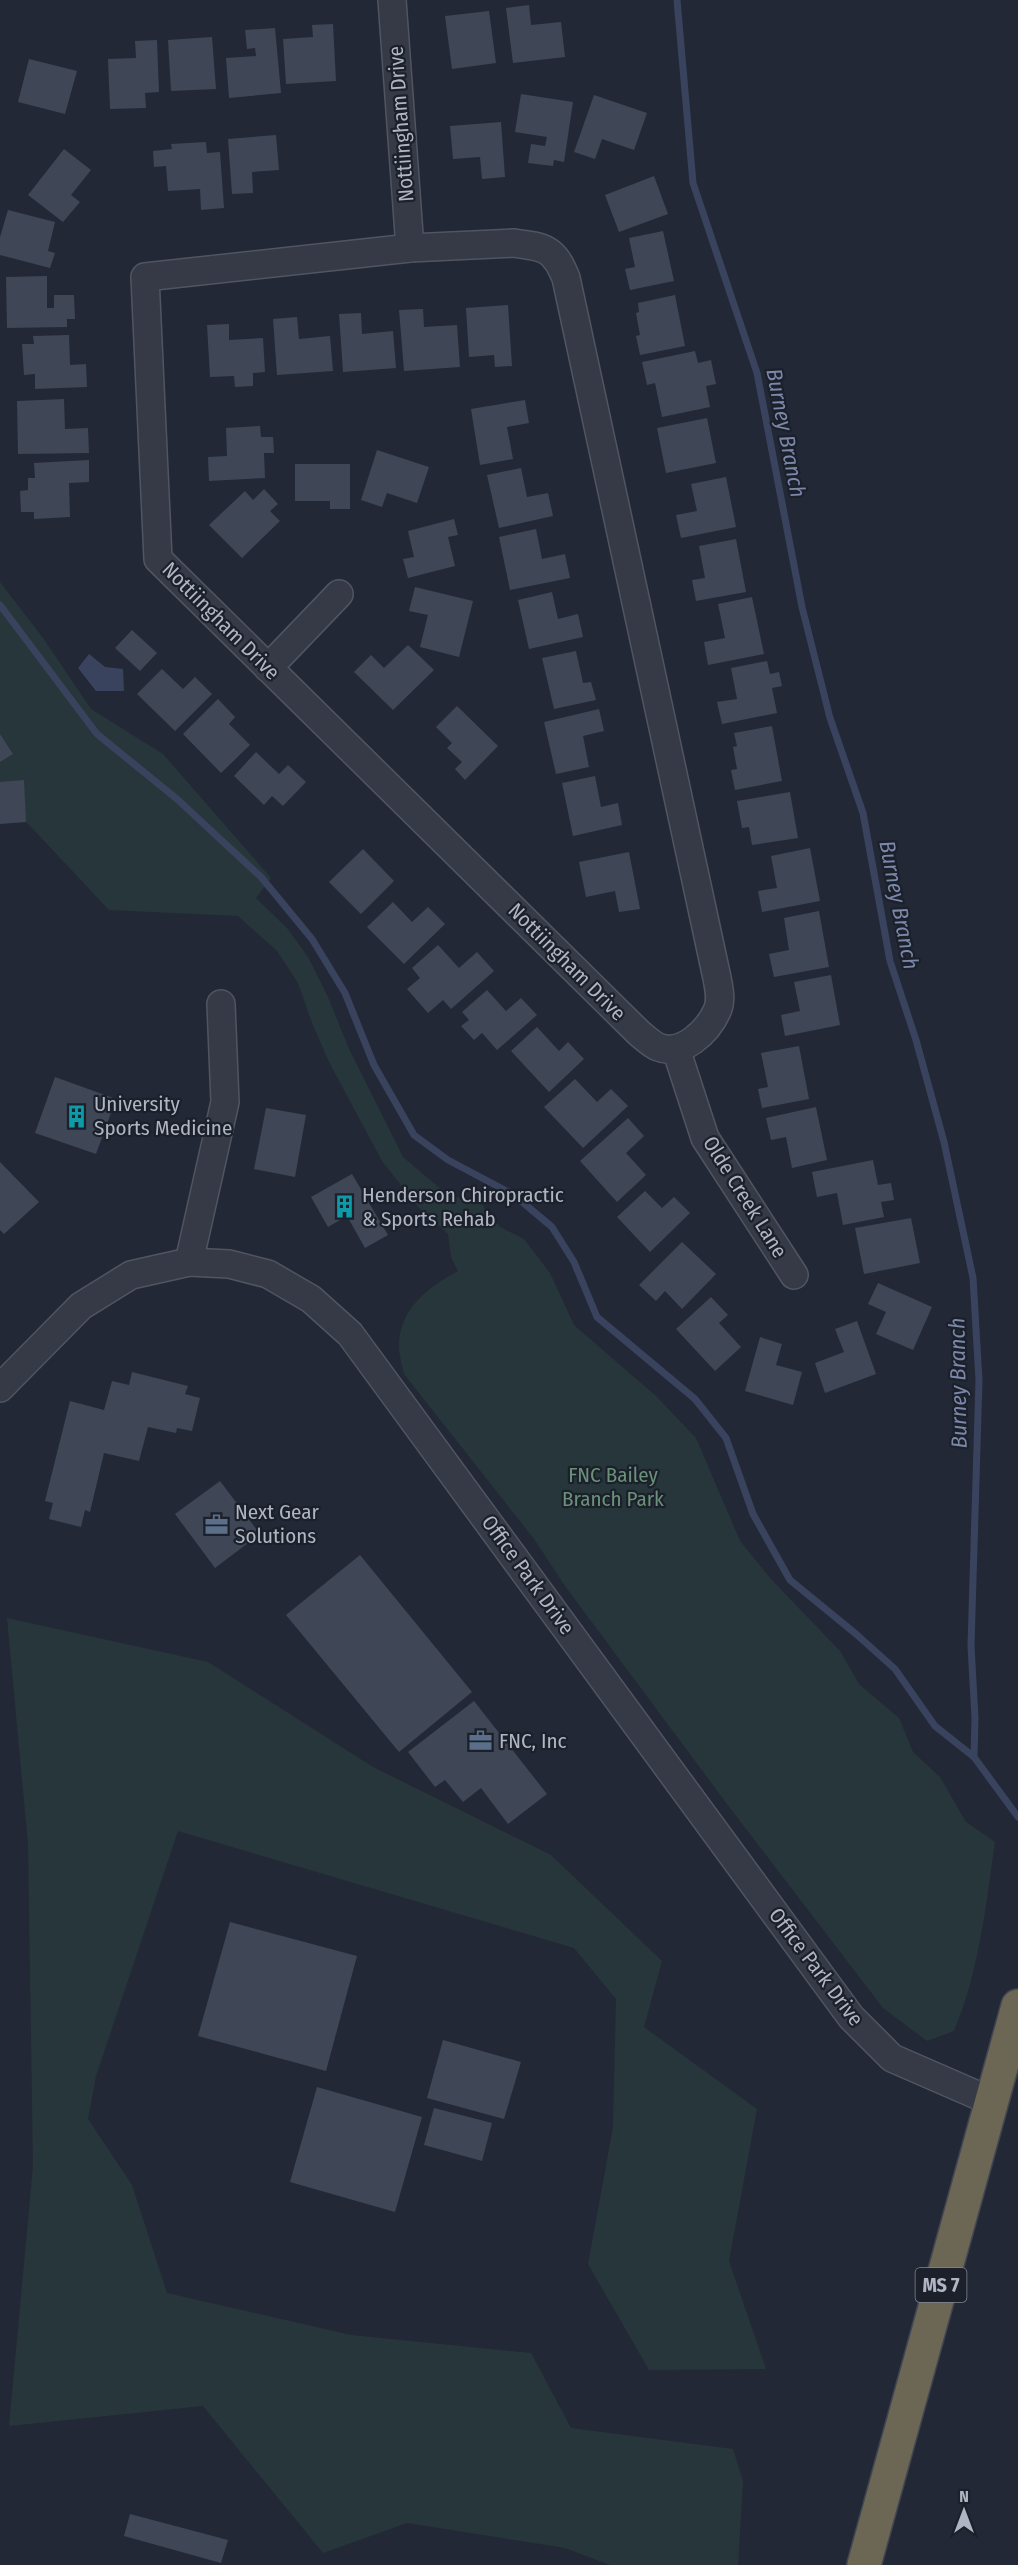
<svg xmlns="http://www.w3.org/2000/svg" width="1018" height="2565" viewBox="0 0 1018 2565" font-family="'Fira Sans Condensed',sans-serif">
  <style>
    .green { fill: #27363a }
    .water { fill: #39435e }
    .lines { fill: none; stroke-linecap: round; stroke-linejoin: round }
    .stream { stroke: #39435e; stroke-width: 7 }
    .building { fill: #3f4656 }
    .minor-casing { stroke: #505561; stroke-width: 30 }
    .highway-casing { stroke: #404551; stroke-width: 36 }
    .minor { stroke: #363a47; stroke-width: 27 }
    .highway { stroke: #6c6654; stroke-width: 33 }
    .labels { text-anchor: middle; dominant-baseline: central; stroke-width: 4.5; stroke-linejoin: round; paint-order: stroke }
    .shield { fill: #1b202b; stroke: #838895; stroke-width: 1.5 }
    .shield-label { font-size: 20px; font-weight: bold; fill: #b0b5c3 }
    .street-label { font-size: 21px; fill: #b0b5c3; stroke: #1b202b }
    .poi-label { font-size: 21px; fill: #b0b5c3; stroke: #1b202b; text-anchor: start }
    .park-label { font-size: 21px; fill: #6a9179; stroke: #1b202b }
    .water-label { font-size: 22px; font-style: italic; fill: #7b88a9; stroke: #1b202b }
  </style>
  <rect width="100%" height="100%" fill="#232836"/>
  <g class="green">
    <path d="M0,582L43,638L91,709L163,754L271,878L256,898L287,928L308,957L328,997L349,1049L403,1157L448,1195L479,1201L500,1227L524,1239L550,1273L574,1325L656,1396L696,1438L740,1541L770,1578L840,1651L859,1684L899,1718L913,1752L940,1777L966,1822L995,1842C986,1905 979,1972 954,2031L927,2041L883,2008L727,1804L565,1586L534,1539L404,1374C402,1365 399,1355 399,1346C399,1309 428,1287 458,1271L451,1257L448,1234L418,1207L382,1161L329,1062L312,1023L298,983L277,951L238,916L109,910L0,794Z"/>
    <polygon points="7,1618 208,1662 373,1767 551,1855 662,1961 644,2027 757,2109 729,2261 766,2369 649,2370 588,2264 613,2127 616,1999 574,1948 178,1831 96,2076 88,2119 132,2185 167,2293 351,2335 531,2353 571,2428 733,2449 743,2481 738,2565 610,2565 565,2548 407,2523 323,2553 203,2406 9,2426 33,2166 28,1844"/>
  </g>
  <polygon class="water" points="89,654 105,667 123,669 124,691 96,691 78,668"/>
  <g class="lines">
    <g class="stream">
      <polyline points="677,0 693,183 757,373 802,607 830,718 863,813 890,961 916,1040 944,1142 973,1278 979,1380 971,1646 975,1718 974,1757"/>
      <polyline points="0,605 97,734 177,799 261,877 312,939 345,993 374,1065 414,1135 448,1160 514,1195 552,1227 574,1262 597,1317 695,1399 726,1438 753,1514 790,1580 856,1634 895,1669 935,1726 974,1757 1018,1817"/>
    </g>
  </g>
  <g class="building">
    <polygon points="529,5 531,25 561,22 565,57 513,63 506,8"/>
    <polygon points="489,11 496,63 452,69 445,16"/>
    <polygon points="333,24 336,81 286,84 283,39 313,37 312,25"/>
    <polygon points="275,28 281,93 229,98 226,58 256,56 255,48 247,49 245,30"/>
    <polygon points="212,37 216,89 171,91 168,40"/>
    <polygon points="157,40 159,92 145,93 146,108 110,109 108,59 136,58 135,41"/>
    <polygon points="29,59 77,71 65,114 18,102"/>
    <polygon points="521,94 573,102 564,162 554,160 553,166 528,163 531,144 545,146 547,137 515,132"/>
    <polygon points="594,95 647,113 634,150 602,139 595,159 574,152"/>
    <polygon points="501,122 505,177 482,179 480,157 453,159 450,126"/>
    <polygon points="276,135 279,170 252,172 253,193 232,194 228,139"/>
    <polygon points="206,142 207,153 220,152 224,208 201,210 200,189 168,191 166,166 154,167 153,151 172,149 171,144"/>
    <polygon points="64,149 91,170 71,195 80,202 63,222 28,195"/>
    <polygon points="654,176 668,214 619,232 605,195"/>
    <polygon points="8,210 55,222 48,251 55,253 50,268 0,255 0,237"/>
    <polygon points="663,231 674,281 630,290 625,269 635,267 629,238"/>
    <polygon points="47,276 47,308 54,308 54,295 74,295 75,319 67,319 67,327 7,328 6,277"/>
    <polygon points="675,295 685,346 640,355 636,336 640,335 636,313 639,312 638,303"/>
    <polygon points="508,305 512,366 495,367 494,355 469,357 466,308"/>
    <polygon points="423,309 424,327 457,325 460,367 404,371 399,310"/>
    <polygon points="361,313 362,334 393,331 396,368 343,372 339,314"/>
    <polygon points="297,317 299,339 330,336 333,371 277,375 273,319"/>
    <polygon points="229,324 229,340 263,338 265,372 253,373 253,386 235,387 234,376 210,377 207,325"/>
    <polygon points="69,335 70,365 86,364 87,387 35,389 35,374 24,375 22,344 34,344 33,336"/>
    <polygon points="695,351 698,363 711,360 716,384 706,386 710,407 662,417 655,383 647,385 642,362"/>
    <polygon points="64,399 65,429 88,428 89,453 18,454 17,401"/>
    <polygon points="525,400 529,423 507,427 513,459 480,465 471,409"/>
    <polygon points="707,418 716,463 666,473 657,428"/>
    <polygon points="260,426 261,437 273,437 274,453 264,453 265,478 209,481 208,457 227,456 226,428"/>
    <polygon points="377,450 429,467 417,503 387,493 382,507 361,500"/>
    <polygon points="89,460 89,482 69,483 70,517 34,519 34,512 21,512 20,491 28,490 28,478 35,478 34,463"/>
    <polygon points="295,464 350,464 350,509 330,509 330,501 295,501"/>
    <polygon points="521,468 527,497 548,493 553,516 499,528 487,475"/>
    <polygon points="726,477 736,527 681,538 676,515 697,511 691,484"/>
    <polygon points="264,489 278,504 270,511 280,521 242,558 209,525 245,491 253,500"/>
    <polygon points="454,519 458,535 448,537 455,566 408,578 403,559 414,557 408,531"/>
    <polygon points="536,529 542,559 565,554 570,578 510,590 499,537"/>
    <polygon points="736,539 746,592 696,601 692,580 705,578 699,546"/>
    <polygon points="415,587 473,601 459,657 420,647 428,615 409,611"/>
    <polygon points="552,592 558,619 578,614 583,637 529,649 518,600"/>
    <polygon points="752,597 764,654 708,665 704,642 725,638 718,604"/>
    <polygon points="132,630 157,653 140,671 115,648"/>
    <polygon points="408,645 434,670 393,710 354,672 371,655 384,668"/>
    <polygon points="576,651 583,683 591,682 596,700 554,709 542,658"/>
    <polygon points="767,661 770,674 779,672 782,686 772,688 777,713 722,724 717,702 737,699 731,668"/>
    <polygon points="162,669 183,689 195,677 212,694 175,731 137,694"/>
    <polygon points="218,699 235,717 229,724 250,745 221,773 183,734"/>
    <polygon points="457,706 498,746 465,780 455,769 462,762 447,748 452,743 436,727"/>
    <polygon points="599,709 604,731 583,736 589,767 556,774 544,722"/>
    <polygon points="772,726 782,781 735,790 731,770 737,769 733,747 737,746 734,733"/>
    <polygon points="0,734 13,754 0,762"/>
    <polygon points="256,752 279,774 288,765 306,782 283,806 272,796 264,805 234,776"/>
    <polygon points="595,776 601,807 618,803 622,825 573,836 562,783"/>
    <polygon points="24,780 26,822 0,824 0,782"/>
    <polygon points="790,792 798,838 752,845 749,827 742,828 737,801"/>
    <polygon points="810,848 820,901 762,912 758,891 777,888 771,856"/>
    <polygon points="363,849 394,881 361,914 329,882"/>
    <polygon points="629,852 640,909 619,912 615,891 586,897 579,862"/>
    <polygon points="393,902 412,922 428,907 445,924 404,964 367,927"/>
    <polygon points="819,911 829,967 774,977 769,954 789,950 784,918"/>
    <polygon points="438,945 459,968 477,952 494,971 451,1009 443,1000 428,1013 407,989 420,978 412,968"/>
    <polygon points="831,975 840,1025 785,1036 781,1015 800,1011 794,982"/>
    <polygon points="487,990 506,1011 521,998 537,1015 497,1050 482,1033 474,1040 461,1026 469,1020 462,1012"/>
    <polygon points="537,1027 559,1051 568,1042 584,1059 549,1092 511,1051"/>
    <polygon points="799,1046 809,1099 762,1108 758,1089 768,1087 761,1053"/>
    <polygon points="55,1077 116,1099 96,1154 35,1133"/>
    <polygon points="575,1079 597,1102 611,1089 628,1106 583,1148 544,1107"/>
    <polygon points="816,1107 827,1160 792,1168 786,1137 771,1140 766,1118"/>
    <polygon points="266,1108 306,1115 295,1177 254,1169"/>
    <polygon points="628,1118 644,1136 626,1153 646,1175 617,1202 580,1161"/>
    <polygon points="873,1160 878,1185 891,1183 894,1200 881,1202 884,1217 843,1225 837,1193 817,1197 812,1172"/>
    <polygon points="0,1162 39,1202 4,1234 0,1230"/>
    <polygon points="352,1174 388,1235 365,1248 347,1216 328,1227 311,1197"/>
    <polygon points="645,1191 662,1208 674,1197 690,1213 650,1252 617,1217"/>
    <polygon points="911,1218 920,1263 864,1274 855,1228"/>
    <polygon points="682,1242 716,1274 682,1309 665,1291 656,1301 639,1285"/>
    <polygon points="878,1283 932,1307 913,1350 876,1334 886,1312 868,1304"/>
    <polygon points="711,1297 728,1315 719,1323 741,1347 715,1371 676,1329"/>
    <polygon points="857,1321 876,1374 825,1393 815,1363 844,1352 835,1329"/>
    <polygon points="760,1337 782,1344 776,1365 802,1372 793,1405 745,1391"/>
    <polygon points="132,1372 188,1386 185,1394 200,1398 192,1431 177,1428 176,1433 148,1427 139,1461 104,1453 90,1512 85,1510 81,1527 49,1519 53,1503 45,1501 70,1401 104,1410 112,1381 129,1385"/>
    <polygon points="220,1481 260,1534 215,1568 175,1514"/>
    <polygon points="360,1555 472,1692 399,1752 286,1615"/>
    <polygon points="474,1701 547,1794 508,1824 481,1788 463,1802 445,1780 435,1787 408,1752"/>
    <polygon points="230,1922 357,1956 326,2071 198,2036"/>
    <polygon points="443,2040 521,2062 504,2119 427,2098"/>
    <polygon points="317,2087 422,2117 395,2212 290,2182"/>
    <polygon points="434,2108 492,2123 482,2161 424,2145"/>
    <polygon points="130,2514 228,2540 221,2563 124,2536"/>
  </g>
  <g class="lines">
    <defs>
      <g id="minor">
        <polyline points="392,0 410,248"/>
        <path d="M514,243C545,247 554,248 566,278L717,978C719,989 722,1000 717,1011C708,1031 682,1057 658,1047C651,1044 644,1037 639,1033L158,559L145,277L410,248Z"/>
        <polyline points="268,668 339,594"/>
        <polyline points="676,1049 705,1138 794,1275"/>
        <polyline points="189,1262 225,1102 221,1004"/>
        <polyline points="0,1388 81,1306 131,1275 189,1262 229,1264 268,1274 311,1299 350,1334 851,2017 892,2058 993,2102"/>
      </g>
      <polyline id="highway" points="864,2565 1018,2006"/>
    </defs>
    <use href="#minor" class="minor-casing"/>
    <use href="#highway" class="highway-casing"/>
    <use href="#minor" class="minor"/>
    <use href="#highway" class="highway"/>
  </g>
  <defs>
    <symbol id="building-bare" viewBox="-9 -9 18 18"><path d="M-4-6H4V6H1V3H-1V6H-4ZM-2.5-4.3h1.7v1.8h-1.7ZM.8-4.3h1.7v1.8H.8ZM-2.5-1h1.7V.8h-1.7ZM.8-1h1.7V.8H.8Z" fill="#0f9aa8" stroke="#1b202b" stroke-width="2.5" paint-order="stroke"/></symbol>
    <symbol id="office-bare" viewBox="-9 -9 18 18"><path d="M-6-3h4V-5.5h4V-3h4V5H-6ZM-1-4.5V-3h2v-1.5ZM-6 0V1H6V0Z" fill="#5c6f8a" stroke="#1b202b" stroke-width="2.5" paint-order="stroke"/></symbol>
  </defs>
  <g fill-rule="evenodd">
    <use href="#building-bare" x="60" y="1100" width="33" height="33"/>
    <use href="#building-bare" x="328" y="1190" width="33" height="33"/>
    <use href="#office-bare" x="200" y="1508" width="33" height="33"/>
    <use href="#office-bare" x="464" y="1724" width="33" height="33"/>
  </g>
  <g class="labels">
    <rect class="shield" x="915.5" y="2268" width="51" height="34" rx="4.5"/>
    <g class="shield-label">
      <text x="941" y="2285">MS 7</text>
    </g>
    <g class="street-label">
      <text transform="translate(401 124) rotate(-94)">Nottiingham Drive</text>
      <text transform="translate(221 621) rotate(45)">Nottiingham Drive</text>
      <text transform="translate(567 962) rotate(45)">Nottiingham Drive</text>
      <text transform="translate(745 1197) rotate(58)">Olde Creek Lane</text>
      <text transform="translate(528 1575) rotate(54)">Office Park Drive</text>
      <text transform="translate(816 1967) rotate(53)">Office Park Drive</text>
    </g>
    <g class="poi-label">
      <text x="94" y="1104">University<tspan x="94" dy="24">Sports Medicine</tspan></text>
      <text x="362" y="1195">Henderson Chiropractic<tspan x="362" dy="24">&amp; Sports Rehab</tspan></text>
      <text x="235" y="1512">Next Gear<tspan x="235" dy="24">Solutions</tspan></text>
      <text x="499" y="1741">FNC, Inc</text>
    </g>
    <g class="park-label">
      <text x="613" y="1475">FNC Bailey<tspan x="613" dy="24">Branch Park</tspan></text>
    </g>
    <g class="water-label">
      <text transform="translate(786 433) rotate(79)">Burney Branch</text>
      <text transform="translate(899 905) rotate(79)">Burney Branch</text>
      <text transform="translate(958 1383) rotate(-91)">Burney Branch</text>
    </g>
  </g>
  <g transform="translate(964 2511)" stroke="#1b202b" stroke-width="4.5" paint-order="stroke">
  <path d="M0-4.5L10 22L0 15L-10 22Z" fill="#b0b5c3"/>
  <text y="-9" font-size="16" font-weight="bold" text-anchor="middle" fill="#b0b5c3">N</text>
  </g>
</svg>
